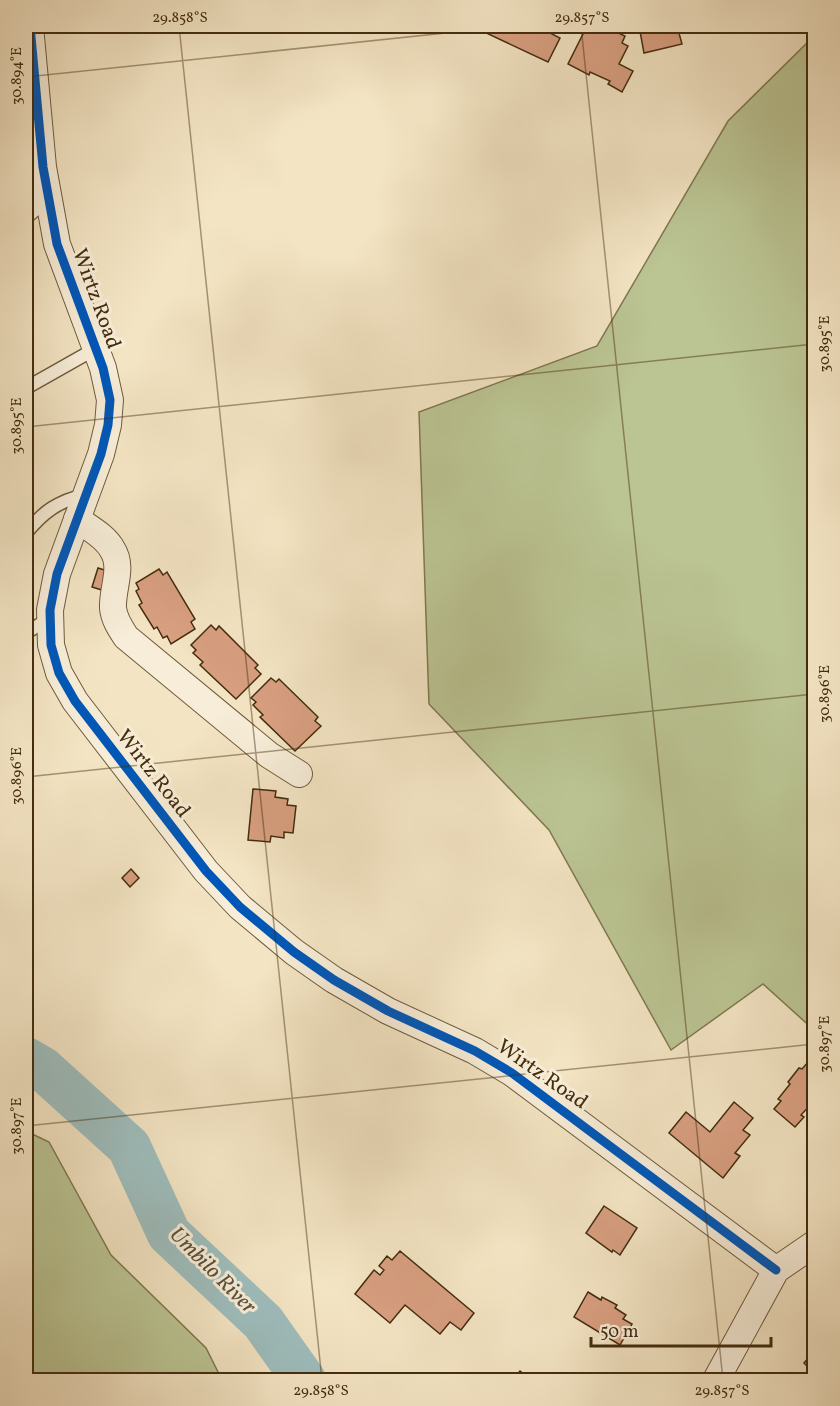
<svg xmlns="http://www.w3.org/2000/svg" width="840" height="1406" viewBox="0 0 840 1406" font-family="Vollkorn,serif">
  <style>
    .green { fill: #bbc493; stroke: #7f7850; stroke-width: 1.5 }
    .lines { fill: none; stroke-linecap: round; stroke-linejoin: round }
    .river { stroke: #9ebdbc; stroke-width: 44 }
    .building { fill: #d89f80; stroke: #432d0e; stroke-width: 1.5 }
    .service-casing { stroke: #6f5b3b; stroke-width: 15 }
    .minor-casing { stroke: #6f5b3b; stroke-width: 28 }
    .service { stroke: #f7edd8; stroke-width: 12 }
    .minor { stroke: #f7edd8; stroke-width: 26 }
    .cycleway-casing { stroke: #f7edd8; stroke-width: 13 }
    .cycleway { stroke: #0057b8; stroke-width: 9 }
    .ticks { fill: none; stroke: #432d0e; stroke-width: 1.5; stroke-opacity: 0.45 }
    .labels { text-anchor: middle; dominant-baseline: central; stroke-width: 6; stroke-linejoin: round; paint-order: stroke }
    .street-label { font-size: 21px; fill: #432d0e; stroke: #f7edd8 }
    .water-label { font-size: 22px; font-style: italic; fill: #5a513a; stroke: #f7edd8 }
    .neatline { fill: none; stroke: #432d0e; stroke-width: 2 }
    .ticks-label { font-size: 15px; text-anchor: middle; fill: #432d0e }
  </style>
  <rect width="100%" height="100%" fill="#f3e4c3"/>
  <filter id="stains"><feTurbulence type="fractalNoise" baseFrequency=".00333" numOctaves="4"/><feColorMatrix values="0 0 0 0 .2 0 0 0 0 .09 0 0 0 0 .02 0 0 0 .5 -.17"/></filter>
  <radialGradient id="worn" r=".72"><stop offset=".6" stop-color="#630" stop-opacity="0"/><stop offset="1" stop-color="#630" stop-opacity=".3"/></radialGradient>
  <g class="green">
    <polygon points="814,36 814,1030 763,984 671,1050 549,830 429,704 419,412 597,346 728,121"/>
    <polygon points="26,1131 49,1142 111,1255 206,1348 222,1380 26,1380"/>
  </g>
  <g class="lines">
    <polyline class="river" points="26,1059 43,1069 129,1147 169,1234 263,1322 304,1380"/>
  </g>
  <g class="building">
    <polygon points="487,26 546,26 544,30 560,38 548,62 484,32"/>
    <polygon points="555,26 572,26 569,32"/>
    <polygon points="587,26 611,26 610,29 625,36 622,43 628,46 619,64 633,71 622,92 608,84 610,81 590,72 589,75 568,64"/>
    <polygon points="639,26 677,26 682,44 644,53"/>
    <polygon points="98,568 111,572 105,591 92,587"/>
    <polygon points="159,569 163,575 167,572 195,619 191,622 195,629 171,644 167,636 163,638 157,627 154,629 139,605 142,603 136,591 139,589 136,583"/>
    <polygon points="211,625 216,630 219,626 258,665 255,668 261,674 236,699 200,665 203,662 193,653 196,650 191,645"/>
    <polygon points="271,678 276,682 279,679 318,717 315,721 321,726 295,751 260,717 263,715 253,705 256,702 251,698"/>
    <polygon points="253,789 276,791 275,797 288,799 287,805 296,806 293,833 284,832 284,838 271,836 270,842 248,840"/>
    <polygon points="131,869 139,878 130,887 122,878"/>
    <polygon points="809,1061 814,1065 814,1101 801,1115 804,1117 795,1127 774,1109 781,1101 778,1099 790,1084 788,1082 799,1068 802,1069"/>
    <polygon points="734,1102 753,1118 743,1130 750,1135 735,1153 740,1156 723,1178 669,1133 686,1112 710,1132"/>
    <polygon points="604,1206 637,1228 620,1255 613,1250 612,1252 586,1233"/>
    <polygon points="400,1251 474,1313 461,1330 450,1322 440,1334 405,1305 390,1323 355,1294 374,1270 380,1275 384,1270 379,1266 387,1256 392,1260"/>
    <polygon points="588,1292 601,1300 602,1297 617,1305 615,1308 626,1315 623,1319 632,1324 620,1345 574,1317"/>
    <polygon points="814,1351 814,1373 804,1363"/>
    <polygon points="520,1371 532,1380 513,1380"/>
  </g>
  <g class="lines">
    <defs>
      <g id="service">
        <polyline points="26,388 95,349"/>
        <path d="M26,533C43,512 58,501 85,495"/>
        <polyline points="26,633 50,618"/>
      </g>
      <g id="minor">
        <polyline points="30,26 43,167 57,244 103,368 110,400 108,425 101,454 57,574 50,610 51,645 59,673 75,701 206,871 240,907 294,952 334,980 388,1011 475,1051 512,1073 776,1270"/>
        <polyline points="26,209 47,191"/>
        <path d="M77,519C89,528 105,536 112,549C124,567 112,588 113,608C114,619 120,628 126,637L269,755L299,774"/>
        <polyline points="716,1380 776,1270 814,1244"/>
      </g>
    </defs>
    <use href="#service" class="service-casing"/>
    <use href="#minor" class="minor-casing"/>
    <use href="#service" class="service"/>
    <use href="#minor" class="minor"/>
    <defs>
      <polyline id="cycleway" points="30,26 43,167 57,244 103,368 110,400 108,425 101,454 57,574 50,610 51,645 59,673 75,701 206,871 240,907 294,952 334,980 388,1011 475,1051 512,1073 776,1270"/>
    </defs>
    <use href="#cycleway" class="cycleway-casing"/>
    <use href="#cycleway" class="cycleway"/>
  </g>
  <path class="ticks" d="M179,26L322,1380M581,26L723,1380M26,77L513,26M26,427L814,344M26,777L814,694M26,1126L814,1044"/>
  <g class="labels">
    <g class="street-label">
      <text transform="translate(96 299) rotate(70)">Wirtz Road</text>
      <text transform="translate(153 774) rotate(52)">Wirtz Road</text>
      <text transform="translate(542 1075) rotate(35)">Wirtz Road</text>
    </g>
    <g class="water-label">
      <text transform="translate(212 1271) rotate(45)">Umbilo River</text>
    </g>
  </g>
  <rect width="840" height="1406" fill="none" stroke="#f3e4c3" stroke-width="66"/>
  <path d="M591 1337v9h180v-9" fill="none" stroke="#432d0e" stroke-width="3"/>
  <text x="600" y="1337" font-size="18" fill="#432d0e" stroke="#f7edd8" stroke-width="4.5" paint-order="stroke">50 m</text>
  <rect x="33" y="33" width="774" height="1340" class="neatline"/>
  <g class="ticks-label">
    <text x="180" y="22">29.858°S</text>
    <text x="582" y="22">29.857°S</text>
    <text transform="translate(16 76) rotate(-90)" y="5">30.894°E</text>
    <text transform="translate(824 344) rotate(-90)" y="5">30.895°E</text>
    <text transform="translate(16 426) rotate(-90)" y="5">30.895°E</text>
    <text transform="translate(824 694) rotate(-90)" y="5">30.896°E</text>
    <text transform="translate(16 776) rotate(-90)" y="5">30.896°E</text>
    <text transform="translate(824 1044) rotate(-90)" y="5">30.897°E</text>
    <text transform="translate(16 1126) rotate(-90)" y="5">30.897°E</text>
    <text x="321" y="1395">29.858°S</text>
    <text x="722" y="1395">29.857°S</text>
  </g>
  <rect width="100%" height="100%" filter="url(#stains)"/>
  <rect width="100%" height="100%" fill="url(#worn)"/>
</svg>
